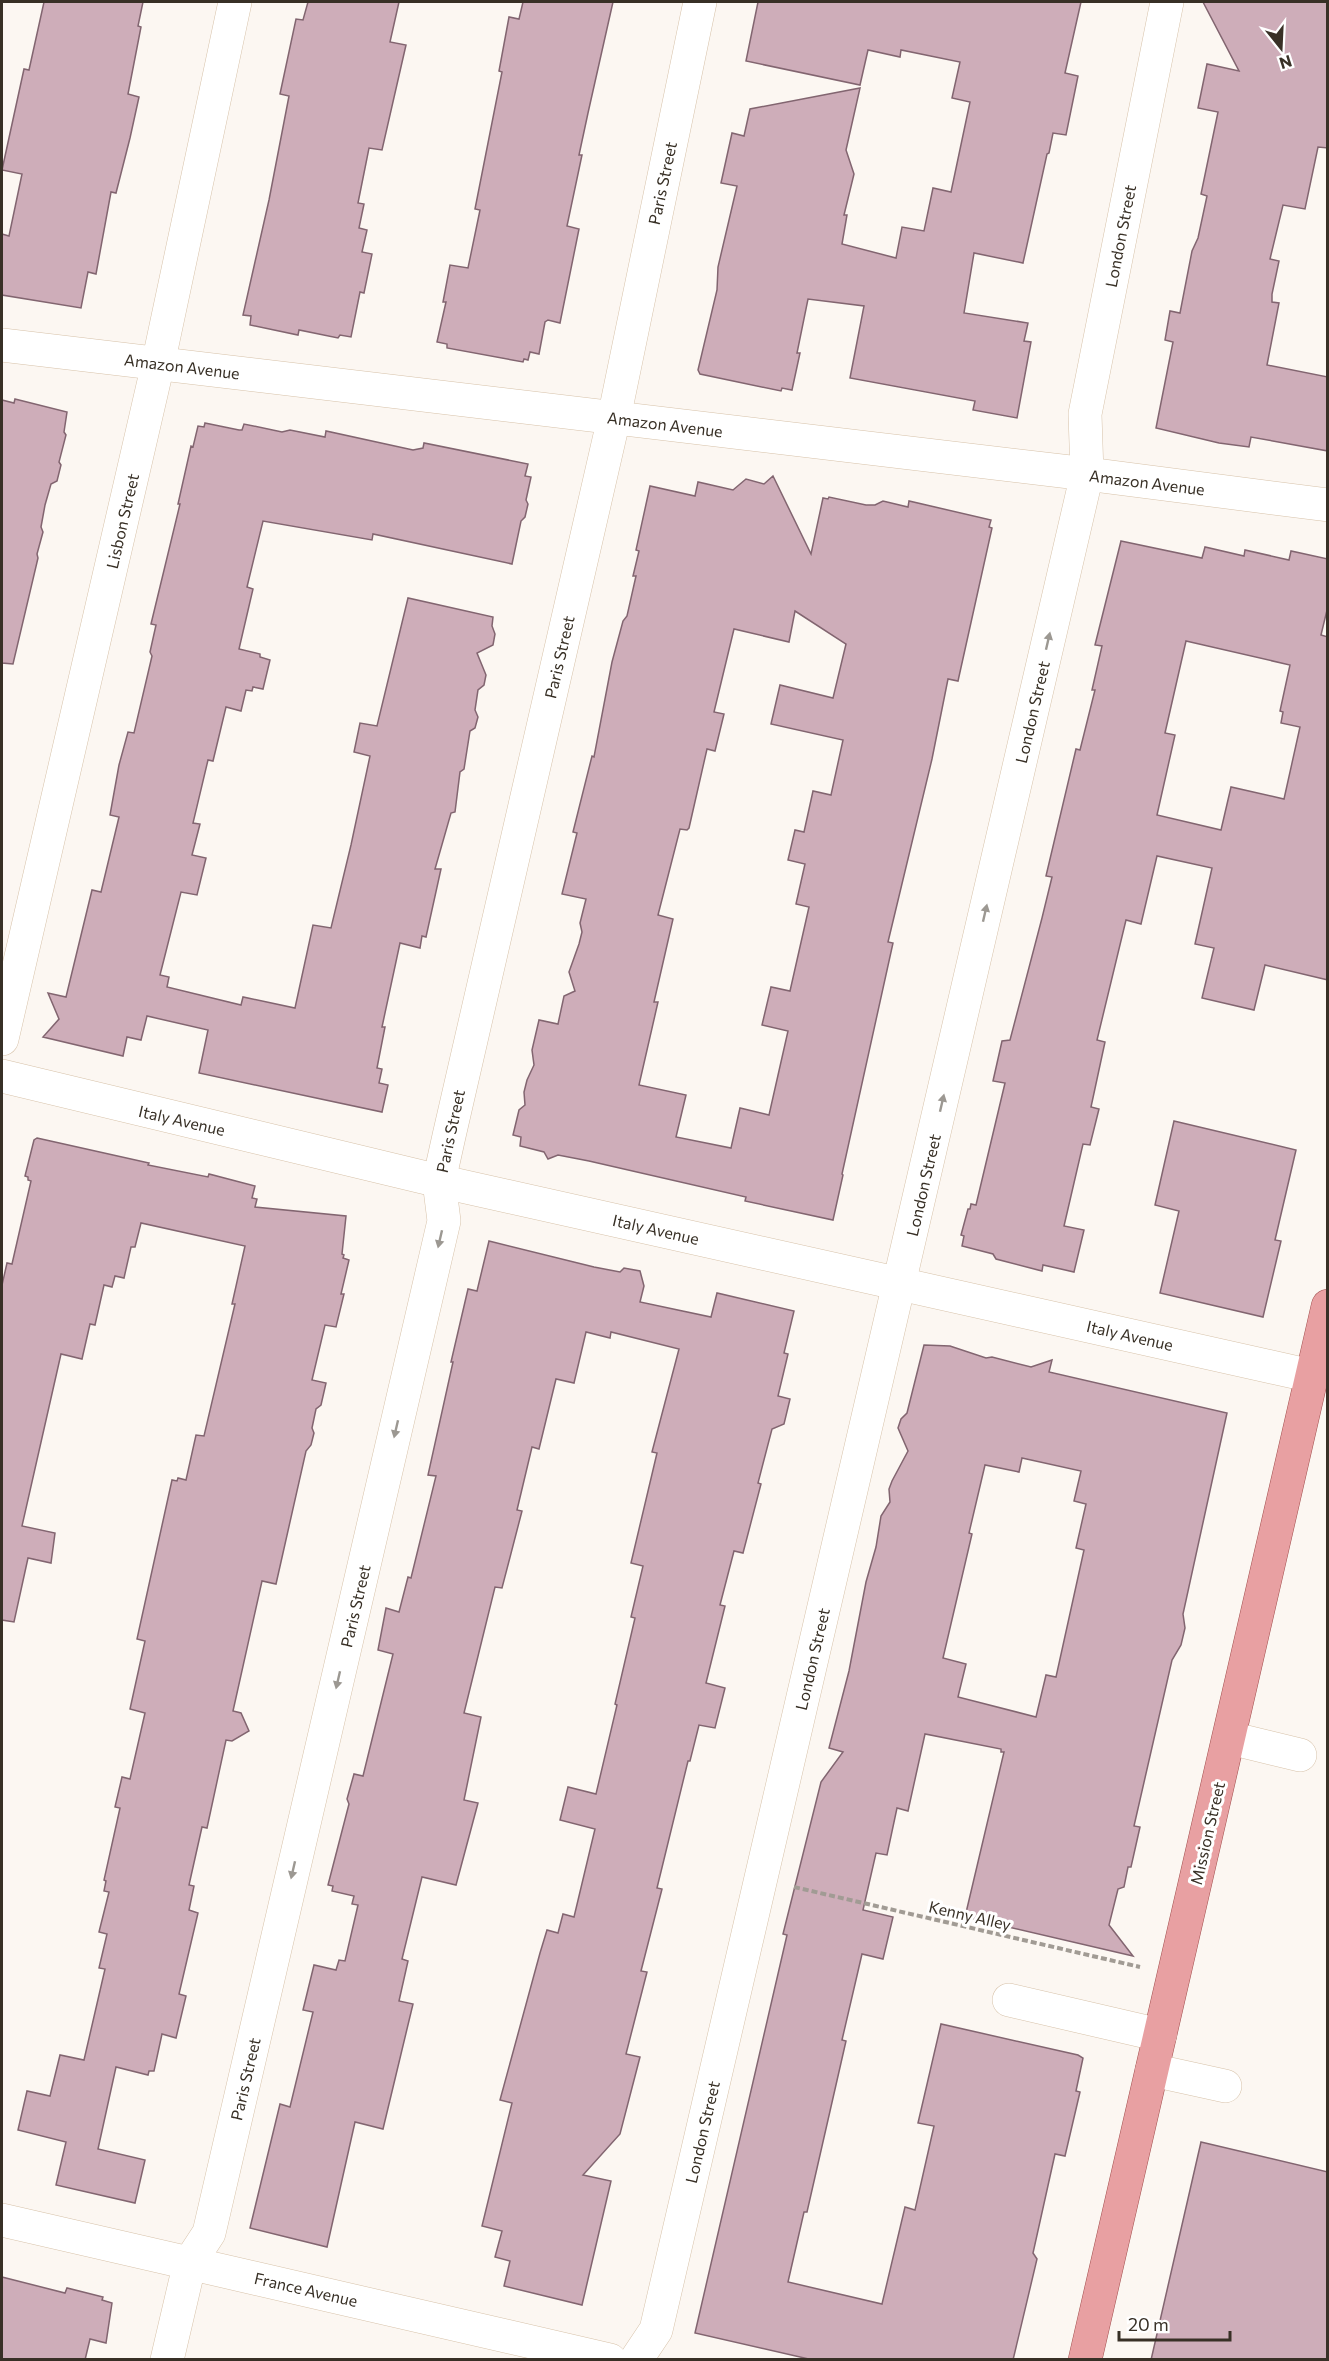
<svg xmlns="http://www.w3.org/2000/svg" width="1329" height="2361" viewBox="0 0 1329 2361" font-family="Commissioner,sans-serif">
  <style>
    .building { fill: #ceadb9; stroke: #826570; stroke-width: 1.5; fill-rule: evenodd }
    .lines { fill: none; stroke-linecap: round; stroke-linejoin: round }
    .minor-casing { stroke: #d7c2a9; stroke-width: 34 }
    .major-casing { stroke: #a14f4e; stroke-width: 34 }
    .path { stroke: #a19b94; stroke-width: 4; stroke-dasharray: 6 3; stroke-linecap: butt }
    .minor { stroke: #fff; stroke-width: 33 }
    .major { stroke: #e8a0a2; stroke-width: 33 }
    .oneway { fill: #9c9892 }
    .labels { text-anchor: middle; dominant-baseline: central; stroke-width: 6; stroke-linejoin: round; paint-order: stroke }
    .street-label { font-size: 16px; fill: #383026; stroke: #fff }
  </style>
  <rect width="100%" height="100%" fill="#fcf7f2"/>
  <g class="building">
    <polygon points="44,2 143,2 138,26 141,27 128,94 139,97 130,138 116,193 111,192 96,274 88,272 81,308 2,295 2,234 9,236 22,174 2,170 24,69 29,70"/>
    <polygon points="308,2 399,2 390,42 406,45 382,150 369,148 358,203 364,204 359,228 367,230 362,252 372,254 364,293 360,292 351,337 340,335 338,338 299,330 298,335 250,325 251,316 243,315 269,200 289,96 280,94 296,19 303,20"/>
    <polygon points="523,2 613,2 588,113 579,155 582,155 567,226 579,229 560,323 548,320 545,322 539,354 530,352 528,360 524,359 523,362 447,348 447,344 437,342 446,302 443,302 450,265 468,268 480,210 475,209 502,72 499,71 509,17 519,19"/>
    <polygon points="758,2 1081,2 1065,73 1078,76 1066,135 1053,133 1049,153 1047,154 1023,263 974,253 964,313 1028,323 1024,341 1031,342 1017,418 973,410 975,401 850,378 864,306 808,299 797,353 800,353 792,390 782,388 781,391 700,374 698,370 717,290 718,267 737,186 721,183 732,133 744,136 750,109 860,88 846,150 854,174 844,215 847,215 842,244 896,258 902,227 924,231 933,188 951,192 970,102 952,98 960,62 901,50 900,57 868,50 860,85 746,61"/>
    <polygon points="1203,2 1328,2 1328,148 1318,147 1305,209 1283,205 1270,259 1279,261 1272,294 1272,302 1279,303 1267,365 1328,377 1328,451 1251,437 1249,447 1219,443 1156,428 1173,342 1165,340 1170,311 1180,313 1192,251 1198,238 1207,196 1201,194 1218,112 1198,108 1207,64 1239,71"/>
    <polygon points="15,399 67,412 64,432 66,435 59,462 61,465 57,481 51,484 45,505 41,527 43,532 37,554 38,558 13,664 2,663 2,400 14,403"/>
    <polygon points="205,423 239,430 242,430 244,424 282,432 290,430 325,437 326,431 413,450 423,448 424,443 528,464 525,476 531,477 526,500 528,504 525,517 521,521 512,564 373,534 372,540 263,521 247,587 253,589 239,649 260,654 260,657 270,660 263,689 253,687 252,691 246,690 241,711 226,707 213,761 208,760 193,823 200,824 192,855 206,858 197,895 181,892 160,975 169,977 167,987 241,1005 243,997 295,1008 313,925 331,928 351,845 370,756 354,752 360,723 377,726 408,598 493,617 492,626 495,634 493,645 477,653 486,675 484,685 478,690 475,710 478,717 475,728 470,731 464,769 460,772 455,812 451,813 435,869 441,869 426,937 422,936 420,948 400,943 382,1027 385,1027 377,1068 382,1069 379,1083 388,1085 382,1112 199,1073 208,1030 147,1016 141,1040 127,1037 123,1056 43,1037 59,1019 48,993 66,997 92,890 101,892 119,817 110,815 119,765 128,732 134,733 152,656 150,652 156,625 151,624 180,504 178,504 191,446 193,447 198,426 204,427"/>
    <path d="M773,476L811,554L823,498L828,499L829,497L866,505H875L883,501L908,507L909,501L991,520L989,527L992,528L958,681L948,679L932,759L888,942L893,943L842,1174L843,1175L833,1220L745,1201L746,1197L589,1161L558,1155L548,1159L544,1152L520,1146L521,1137L513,1135L519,1110L525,1105L524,1092L527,1080L534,1065L532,1050L539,1020L558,1024L564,996L575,991L569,972L579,944L582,932L580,923L586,899L562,894L577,833L573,832L592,756L594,757L612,662L623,621L627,616L636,576H633L639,551L636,550L650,486L695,496L698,482L733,490L746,479L764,484ZM795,611L846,644L833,698L780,685L771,724L843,740L831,795L813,791L804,832L795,830L788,860L805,864L796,904L809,907L790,991L771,987L762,1025L788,1031L769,1115L740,1108L731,1148L676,1137L686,1095L639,1085L658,1002H654L673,919L658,915L680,829L687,830L689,828L707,749L715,751L724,714L714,712L734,629L789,642Z"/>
    <path d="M1121,541L1202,558L1205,547L1244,556L1245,550L1289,560L1291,551L1328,559V606L1321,635L1328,637V980L1265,965L1254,1010L1202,998L1214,948L1195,944L1212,868L1157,856L1141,924L1126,920L1097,1040L1105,1042L1091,1107L1099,1109L1090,1145L1083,1144L1064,1226L1084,1230L1074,1272L1043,1265L1042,1271L996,1259L993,1254L962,1246L964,1236L961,1235L968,1209H970L971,1204L976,1205L1005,1083L993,1081L1002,1041L1010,1040L1042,918L1052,877L1046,876L1076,749L1080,750L1095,690H1092L1102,646L1095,645ZM1186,641L1290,665L1280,711L1283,712L1281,723L1300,727L1284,799L1231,787L1221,830L1157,815L1175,735L1165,733Z"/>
    <polygon points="1174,1121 1296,1150 1275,1240 1281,1241 1263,1317 1160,1293 1179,1211 1155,1205"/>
    <polygon points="37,1138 149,1163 148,1165 208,1177 209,1174 255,1186 252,1198 257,1199 255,1207 346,1216 342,1254 344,1255 343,1258 349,1260 341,1294 344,1294 336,1327 325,1325 312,1380 326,1383 321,1405 316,1409 312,1428 314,1433 311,1445 306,1451 276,1584 262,1581 233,1711 241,1713 249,1731 232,1741 226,1740 207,1828 202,1827 189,1885 194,1886 189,1910 198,1913 179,1994 186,1996 176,2038 162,2034 154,2071 149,2071 148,2075 116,2067 98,2149 145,2160 135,2203 56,2185 66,2142 18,2130 27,2091 50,2096 60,2055 84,2060 105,1969 99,1968 107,1934 99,1932 109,1892 104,1891 106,1881 104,1880 120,1808 115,1807 122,1777 130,1779 145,1713 130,1709 145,1641 137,1639 172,1480 177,1481 178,1478 186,1480 196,1435 204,1436 235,1304 232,1304 245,1246 141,1223 135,1247 131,1247 124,1278 115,1276 112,1287 104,1285 95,1325 90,1324 82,1359 61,1354 22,1526 55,1533 51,1563 28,1558 14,1622 2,1620 2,1285 7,1263 12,1264 31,1181 28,1180 28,1177 25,1176 34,1140"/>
    <polygon points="489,1241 594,1267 620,1272 624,1268 640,1271 644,1286 640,1302 711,1317 717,1293 794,1311 784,1353 788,1354 778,1396 790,1399 784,1424 772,1429 758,1483 761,1484 743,1553 734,1551 720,1605 725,1606 706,1683 725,1688 715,1728 699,1725 690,1761 688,1761 657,1888 662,1889 641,1971 647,1972 626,2054 640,2057 620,2134 583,2175 611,2181 582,2305 504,2286 510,2261 495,2257 502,2231 482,2226 512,2103 500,2100 540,1953 547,1930 558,1933 563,1914 574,1917 595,1829 560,1820 568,1787 596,1794 617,1705 615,1704 635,1618 631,1617 643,1566 631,1563 657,1453 652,1452 679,1349 611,1332 610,1338 586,1332 574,1383 556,1379 539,1449 532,1447 517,1510 522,1511 502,1588 495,1587 464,1713 481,1717 464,1800 478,1803 456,1885 422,1877 402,1959 408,1961 399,2001 413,2004 383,2129 355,2122 327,2247 250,2228 280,2104 290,2107 313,2012 303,2010 314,1965 336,1970 339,1960 345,1961 358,1905 352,1904 354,1896 332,1891 333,1886 328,1885 349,1804 347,1799 354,1774 363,1776 393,1654 378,1650 386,1608 399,1612 408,1577 411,1578 436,1476 428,1475 453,1362 451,1362 468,1289 477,1291"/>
    <path d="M924,1345L950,1346L986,1358L992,1357L1031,1367L1052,1360L1049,1372L1227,1413L1183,1614L1185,1628L1181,1645L1172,1660L1134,1826L1140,1827L1131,1867H1128L1124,1887L1118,1889L1109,1925L1133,1956L965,1917L1004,1752H1001V1749L925,1734L908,1811L897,1808L887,1855L876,1853L863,1910L893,1917L883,1959L862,1954L842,2040L846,2041L807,2212H804L788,2282L882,2304L905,2207L915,2210L934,2126L918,2123L941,2024L1078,2055L1083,2058L1076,2091L1080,2092L1065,2156L1055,2154L1033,2253L1037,2259L1013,2360H813L695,2333L787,1935L783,1934L821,1782L843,1752L829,1748L849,1671L866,1582L876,1547L881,1516L890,1502L889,1489L892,1481L908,1451L898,1428L901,1419L907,1413ZM1022,1458L1081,1471L1074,1501L1086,1504L1076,1548L1084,1550L1056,1677L1046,1675L1036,1717L958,1697L966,1664L943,1658L972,1534L969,1533L985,1465L1019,1472Z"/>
    <polygon points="1201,2142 1328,2172 1328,2360 1151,2360"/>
    <polygon points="2,2277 65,2293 67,2288 103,2297 102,2300 112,2303 106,2343 90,2339 85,2360 2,2360"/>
  </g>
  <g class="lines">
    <defs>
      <g id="minor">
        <polyline points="2,345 1087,474 1328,505"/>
        <polyline points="2,1039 158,364 235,2"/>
        <polyline points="2,1076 439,1181 1312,1376"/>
        <polyline points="1230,1738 1300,1755"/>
        <polyline points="1009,2000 1160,2035"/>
        <polyline points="1152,2070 1225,2086"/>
        <polyline points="2,2220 610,2360"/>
        <polyline points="167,2360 190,2262 209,2233 444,1221 439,1181 449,1136 614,418 700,2"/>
        <polyline points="636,2360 656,2330 1087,474 1085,414 1167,2"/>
      </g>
      <polyline id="major" points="1085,2360 1328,1306"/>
    </defs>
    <use href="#minor" class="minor-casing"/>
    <use href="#major" class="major-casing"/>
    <polyline class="path" points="794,1887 1140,1967"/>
    <use href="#minor" class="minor"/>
    <use href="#major" class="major"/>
  </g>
  <defs><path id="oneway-solid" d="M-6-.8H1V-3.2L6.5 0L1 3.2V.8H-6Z" transform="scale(1.5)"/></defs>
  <g class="oneway">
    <use href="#oneway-solid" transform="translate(1048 641) rotate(-77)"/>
    <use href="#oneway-solid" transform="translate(985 913) rotate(-77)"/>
    <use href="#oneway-solid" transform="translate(942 1103) rotate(-77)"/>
    <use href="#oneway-solid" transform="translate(440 1239) rotate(103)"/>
    <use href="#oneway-solid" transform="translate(396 1429) rotate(103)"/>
    <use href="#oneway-solid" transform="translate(338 1680) rotate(103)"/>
    <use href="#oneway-solid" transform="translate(293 1870) rotate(103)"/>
  </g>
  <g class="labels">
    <g class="street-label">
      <text transform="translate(662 183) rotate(-78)">Paris Street</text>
      <text transform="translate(1120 236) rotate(-79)">London Street</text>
      <text transform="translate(182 366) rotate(7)">Amazon Avenue</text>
      <text transform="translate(665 424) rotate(7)">Amazon Avenue</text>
      <text transform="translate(1147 482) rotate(7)">Amazon Avenue</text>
      <text transform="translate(122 521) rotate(-77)">Lisbon Street</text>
      <text transform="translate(559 657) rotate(-77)">Paris Street</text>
      <text transform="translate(1032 712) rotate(-77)">London Street</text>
      <text transform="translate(182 1120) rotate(13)">Italy Avenue</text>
      <text transform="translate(450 1131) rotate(-78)">Paris Street</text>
      <text transform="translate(923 1185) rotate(-77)">London Street</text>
      <text transform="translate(656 1229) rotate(13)">Italy Avenue</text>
      <text transform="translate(1130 1335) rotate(13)">Italy Avenue</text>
      <text transform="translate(355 1606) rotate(-77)">Paris Street</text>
      <text transform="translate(812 1659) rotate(-77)">London Street</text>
      <text transform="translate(1207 1833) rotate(-77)">Mission Street</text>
      <text transform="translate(970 1915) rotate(13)">Kenny Alley</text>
      <text transform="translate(245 2079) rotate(-77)">Paris Street</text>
      <text transform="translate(702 2132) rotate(-77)">London Street</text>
      <text transform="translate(306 2289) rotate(13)">France Avenue</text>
    </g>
  </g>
  <rect width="1329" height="2361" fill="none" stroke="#383026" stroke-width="6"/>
  <g transform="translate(1281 48) rotate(162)" stroke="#ffffff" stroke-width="4.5" paint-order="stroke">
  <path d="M0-4.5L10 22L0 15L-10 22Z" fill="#383026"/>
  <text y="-9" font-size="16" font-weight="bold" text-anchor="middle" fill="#383026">N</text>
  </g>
  <path d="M1119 2331v9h111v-9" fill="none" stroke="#383026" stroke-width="3"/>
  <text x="1128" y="2331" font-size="18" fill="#383026" stroke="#ffffff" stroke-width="4.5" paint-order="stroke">20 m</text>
</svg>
